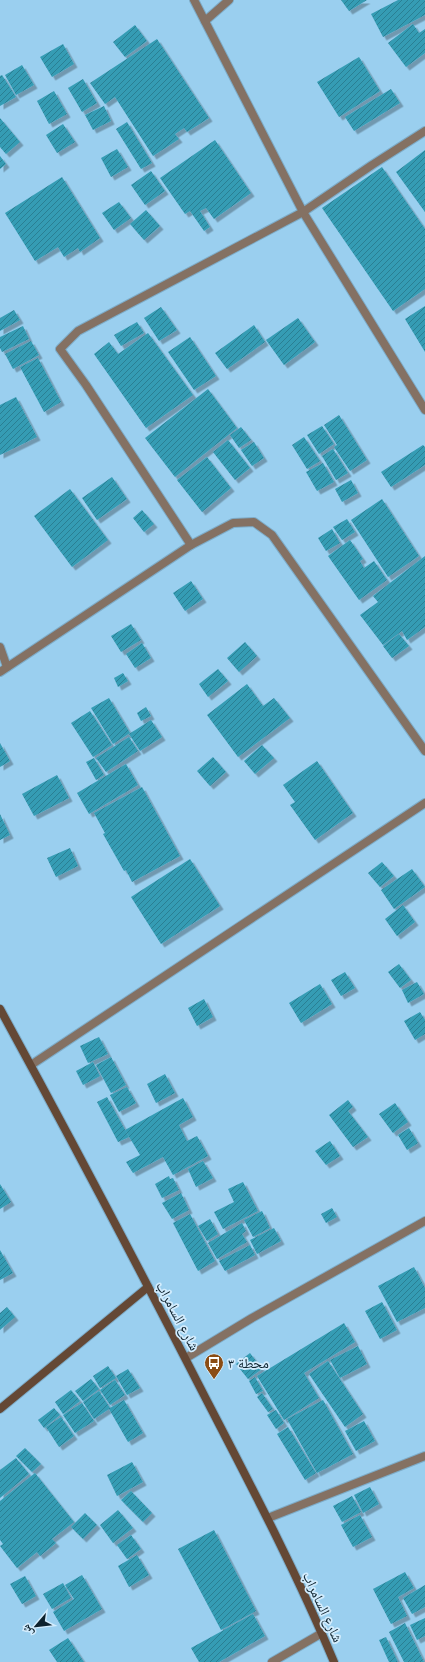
<svg xmlns="http://www.w3.org/2000/svg" width="425" height="1662" viewBox="0 0 425 1662" font-family="Montserrat,'Noto Naskh Arabic',sans-serif">
  <style>
    .building { fill: url(#building-hatch); filter: url(#shadow) }
    .lines { fill: none; stroke-linecap: round; stroke-linejoin: round }
    .street-casing { stroke: #7eacc8; stroke-width: 10 }
    .secondary-casing { stroke: #7eacc8; stroke-width: 10 }
    .street { stroke: #847163; stroke-width: 8 }
    .secondary { stroke: #644835; stroke-width: 8 }
    .labels { text-anchor: middle; dominant-baseline: central; stroke-width: 3.5; stroke-linejoin: round; paint-order: stroke }
    .street-label { font-size: 14px; fill: #0d222e; stroke: #d2ecfd }
    .poi-label { font-size: 14px; fill: #0d222e; stroke: #d2ecfd; text-anchor: start }
  </style>
  <defs>
    <pattern id="building-hatch" width="6" height="6" patternUnits="userSpaceOnUse"><rect width="6" height="6" fill="#349cb4"/><path d="M-1 1l2-2M0 6l6-6M5 7l2-2" fill="none" stroke="#2a7f93"/></pattern>
    <filter id="shadow"><feDropShadow dx="3.5" dy="3.5" stdDeviation="0" flood-color="#0004"/></filter>
  </defs>
  <rect width="100%" height="100%" fill="#9acfef"/>
  <g class="building">
    <polygon points="341,0 367,0 349,11"/>
    <polygon points="398,0 425,0 425,15 383,37 371,14"/>
    <polygon points="413,24 419,33 425,29 425,53 406,67 388,43"/>
    <polygon points="135,25 147,41 125,57 113,42"/>
    <polygon points="157,39 209,118 187,132 184,128 175,134 179,139 153,156 115,97 105,104 90,83"/>
    <polygon points="63,44 74,64 52,77 40,57"/>
    <polygon points="359,57 380,91 339,117 317,82"/>
    <polygon points="22,65 34,85 16,95 5,75"/>
    <polygon points="2,75 16,97 0,106 0,76"/>
    <polygon points="83,79 97,103 82,112 68,88"/>
    <polygon points="391,89 400,103 354,131 345,117"/>
    <polygon points="54,91 67,114 49,124 37,101"/>
    <polygon points="104,106 111,121 93,130 85,115"/>
    <polygon points="0,118 20,142 6,154 0,147"/>
    <polygon points="127,122 152,163 141,169 116,129"/>
    <polygon points="63,124 75,142 57,153 46,135"/>
    <polygon points="215,140 251,193 214,219 206,208 200,211 210,227 204,231 190,211 185,214 160,178"/>
    <polygon points="117,149 128,167 111,177 101,158"/>
    <polygon points="425,150 425,212 396,172"/>
    <polygon points="0,156 6,164 0,169"/>
    <polygon points="382,167 425,229 425,289 393,311 322,208"/>
    <polygon points="151,171 165,191 145,205 131,185"/>
    <polygon points="62,177 100,238 80,252 78,248 64,257 58,247 35,261 5,213"/>
    <polygon points="119,202 131,218 114,230 102,213"/>
    <polygon points="146,210 160,226 144,240 130,224"/>
    <polygon points="425,306 425,352 405,319"/>
    <polygon points="161,307 177,330 159,341 144,318"/>
    <polygon points="14,310 20,320 0,331 0,318"/>
    <polygon points="298,318 315,342 284,365 266,340"/>
    <polygon points="137,322 144,333 121,346 114,335"/>
    <polygon points="254,325 265,342 227,369 215,353"/>
    <polygon points="23,326 29,339 2,352 0,348 0,337"/>
    <polygon points="148,333 193,395 146,428 94,354 109,342 118,354"/>
    <polygon points="190,337 216,376 194,390 168,352"/>
    <polygon points="31,341 39,355 13,369 5,354"/>
    <polygon points="38,358 61,402 44,412 20,367"/>
    <polygon points="208,389 237,428 175,477 145,438"/>
    <polygon points="16,397 37,437 0,455 0,405"/>
    <polygon points="339,415 367,460 350,471 334,447 337,445 324,425"/>
    <polygon points="322,426 334,444 319,454 307,435"/>
    <polygon points="241,427 251,440 239,448 230,435"/>
    <polygon points="304,437 320,461 307,469 292,445"/>
    <polygon points="228,440 250,468 235,480 213,452"/>
    <polygon points="254,442 264,458 252,466 241,450"/>
    <polygon points="423,445 425,447 425,465 391,487 381,472"/>
    <polygon points="333,449 348,473 336,480 322,456"/>
    <polygon points="207,457 231,488 202,512 177,480"/>
    <polygon points="323,463 334,482 317,491 306,472"/>
    <polygon points="112,477 127,499 97,520 82,498"/>
    <polygon points="351,480 358,493 342,502 335,489"/>
    <polygon points="70,489 108,540 72,567 34,516"/>
    <polygon points="382,499 419,556 388,577 351,520"/>
    <polygon points="142,510 154,524 144,532 133,518"/>
    <polygon points="347,519 355,532 342,540 333,527"/>
    <polygon points="332,529 340,543 326,551 318,538"/>
    <polygon points="350,540 363,559 360,561 364,568 374,561 387,580 359,600 328,556"/>
    <polygon points="425,556 425,627 407,640 402,631 383,645 360,615 378,602 373,596"/>
    <polygon points="191,581 203,599 185,611 173,593"/>
    <polygon points="131,624 141,640 121,652 111,636"/>
    <polygon points="399,634 409,646 392,658 383,646"/>
    <polygon points="245,642 257,656 239,672 227,658"/>
    <polygon points="142,643 151,658 135,668 126,654"/>
    <polygon points="218,669 228,681 208,697 199,684"/>
    <polygon points="123,673 128,681 118,687 114,678"/>
    <polygon points="247,684 263,706 274,698 290,718 238,757 207,715"/>
    <polygon points="109,698 130,733 113,744 91,708"/>
    <polygon points="146,707 151,716 141,721 137,713"/>
    <polygon points="90,711 112,745 93,757 71,723"/>
    <polygon points="151,720 162,737 140,751 129,734"/>
    <polygon points="129,737 138,751 106,772 96,758"/>
    <polygon points="0,743 10,761 0,767"/>
    <polygon points="262,745 274,758 255,774 244,761"/>
    <polygon points="213,757 226,772 210,786 197,771"/>
    <polygon points="94,758 104,775 96,780 86,762"/>
    <polygon points="317,761 353,813 315,840 290,805 295,802 283,785"/>
    <polygon points="126,764 138,785 89,814 77,793"/>
    <polygon points="57,775 69,798 34,816 22,794"/>
    <polygon points="142,787 180,856 132,882 126,870 124,871 103,834 105,833 94,813"/>
    <polygon points="0,814 10,835 0,840"/>
    <polygon points="70,848 78,866 56,877 47,858"/>
    <polygon points="190,859 220,906 161,944 131,897"/>
    <polygon points="382,862 394,876 380,887 368,873"/>
    <polygon points="412,869 425,887 394,909 381,890"/>
    <polygon points="403,905 415,922 397,936 385,919"/>
    <polygon points="399,964 411,980 400,988 388,972"/>
    <polygon points="345,972 355,988 341,996 331,980"/>
    <polygon points="417,982 424,994 408,1003 402,990"/>
    <polygon points="320,984 332,1004 301,1023 289,1003"/>
    <polygon points="204,999 213,1017 197,1026 188,1008"/>
    <polygon points="420,1012 425,1020 425,1034 415,1040 404,1021"/>
    <polygon points="99,1037 108,1054 88,1063 80,1046"/>
    <polygon points="111,1057 126,1085 111,1093 96,1065"/>
    <polygon points="93,1062 100,1076 83,1085 76,1071"/>
    <polygon points="165,1074 175,1093 156,1103 147,1084"/>
    <polygon points="127,1087 136,1103 119,1112 110,1095"/>
    <polygon points="107,1097 129,1137 118,1142 97,1102"/>
    <polygon points="183,1098 193,1117 179,1125 187,1141 197,1136 208,1156 173,1175 163,1157 133,1173 126,1162 140,1155 125,1130"/>
    <polygon points="348,1100 353,1107 348,1111 368,1137 353,1147 329,1115"/>
    <polygon points="395,1103 408,1122 393,1133 379,1114"/>
    <polygon points="409,1128 418,1143 407,1150 398,1135"/>
    <polygon points="330,1141 340,1156 326,1165 315,1151"/>
    <polygon points="203,1161 213,1178 196,1187 188,1169"/>
    <polygon points="169,1176 170,1179 173,1178 179,1190 162,1198 155,1184"/>
    <polygon points="243,1182 258,1211 223,1229 214,1212 234,1202 228,1189"/>
    <polygon points="0,1184 11,1202 0,1209"/>
    <polygon points="181,1193 189,1210 172,1219 162,1203"/>
    <polygon points="332,1208 337,1217 326,1223 321,1214"/>
    <polygon points="262,1211 270,1228 253,1237 244,1220"/>
    <polygon points="190,1214 215,1261 198,1271 173,1223"/>
    <polygon points="210,1219 218,1234 207,1241 198,1226"/>
    <polygon points="242,1223 246,1231 242,1234 247,1242 217,1259 208,1243"/>
    <polygon points="274,1228 281,1241 257,1254 250,1240"/>
    <polygon points="250,1245 255,1255 225,1271 219,1261"/>
    <polygon points="0,1250 13,1273 0,1280"/>
    <polygon points="414,1267 425,1288 425,1308 397,1322 378,1286"/>
    <polygon points="382,1302 397,1330 380,1339 365,1311"/>
    <polygon points="7,1307 15,1317 0,1330 0,1313"/>
    <polygon points="344,1323 355,1342 304,1373 319,1398 284,1420 257,1376"/>
    <polygon points="358,1346 367,1364 340,1378 330,1360"/>
    <polygon points="250,1353 262,1369 248,1379 236,1364"/>
    <polygon points="328,1361 363,1414 345,1427 309,1374"/>
    <polygon points="108,1366 116,1378 100,1388 93,1376"/>
    <polygon points="128,1369 140,1388 127,1395 116,1376"/>
    <polygon points="255,1377 263,1391 256,1394 249,1381"/>
    <polygon points="91,1379 99,1389 83,1401 75,1391"/>
    <polygon points="115,1380 125,1395 110,1405 100,1390"/>
    <polygon points="71,1390 80,1401 63,1414 55,1402"/>
    <polygon points="99,1391 110,1408 124,1400 143,1433 128,1442 109,1409 94,1419 83,1402"/>
    <polygon points="262,1393 273,1409 268,1412 257,1397"/>
    <polygon points="323,1400 353,1454 317,1473 287,1419"/>
    <polygon points="82,1403 94,1421 75,1433 63,1415"/>
    <polygon points="54,1408 60,1415 44,1428 38,1420"/>
    <polygon points="276,1410 284,1423 276,1429 267,1415"/>
    <polygon points="61,1417 74,1436 59,1447 46,1427"/>
    <polygon points="364,1421 375,1441 356,1451 345,1431"/>
    <polygon points="288,1427 316,1473 305,1480 277,1434"/>
    <polygon points="25,1448 41,1464 32,1472 16,1456"/>
    <polygon points="16,1458 29,1474 0,1498 0,1470"/>
    <polygon points="132,1462 143,1482 117,1496 107,1475"/>
    <polygon points="35,1473 74,1522 52,1539 56,1543 40,1556 37,1552 17,1568 0,1546 3,1544 0,1540 0,1501"/>
    <polygon points="370,1487 379,1504 363,1513 354,1495"/>
    <polygon points="131,1491 152,1513 143,1522 121,1500"/>
    <polygon points="352,1496 361,1512 342,1522 333,1506"/>
    <polygon points="118,1510 133,1528 113,1543 100,1525"/>
    <polygon points="85,1513 97,1525 83,1539 71,1527"/>
    <polygon points="360,1515 372,1537 353,1547 341,1525"/>
    <polygon points="214,1530 256,1611 221,1630 178,1549"/>
    <polygon points="131,1535 141,1549 127,1559 117,1545"/>
    <polygon points="137,1555 149,1575 129,1587 118,1566"/>
    <polygon points="405,1572 414,1588 398,1597 407,1616 391,1624 373,1589"/>
    <polygon points="82,1575 102,1609 64,1631 53,1612 74,1599 65,1585"/>
    <polygon points="25,1576 36,1596 22,1604 10,1584"/>
    <polygon points="63,1583 71,1598 52,1609 43,1594"/>
    <polygon points="425,1585 425,1607 412,1614 403,1598"/>
    <polygon points="253,1614 265,1636 219,1662 199,1662 191,1648"/>
    <polygon points="425,1618 425,1636 417,1640 410,1625"/>
    <polygon points="405,1623 424,1662 404,1662 389,1632"/>
    <polygon points="386,1637 398,1662 389,1662 379,1640"/>
    <polygon points="68,1638 84,1662 57,1662 49,1650"/>
  </g>
  <g class="lines">
    <defs>
      <g id="street">
        <polyline points="194,0 303,212 425,410"/>
        <polyline points="205,21 229,0"/>
        <polyline points="191,545 86,385 60,349 78,331 303,212 372,165 425,131"/>
        <polyline points="0,647 7,667"/>
        <polyline points="0,672 191,545 233,523 254,522 272,535 425,751"/>
        <polyline points="31,1065 425,803"/>
        <polyline points="186,1358 252,1318 425,1221"/>
        <polyline points="268,1518 425,1456"/>
        <polyline points="272,1662 322,1633"/>
      </g>
      <g id="secondary">
        <path d="M0,1009C70,1137 138,1266 205,1397C250,1484 296,1571 334,1662"/>
        <polyline points="0,1409 148,1287"/>
      </g>
    </defs>
    <use href="#street" class="street-casing"/>
    <use href="#secondary" class="secondary-casing"/>
    <use href="#street" class="street"/>
    <use href="#secondary" class="secondary"/>
  </g>
  <defs>
    <symbol id="bus-pin" viewBox="-11 -11 22 30"><path d="M0 17L-7.5 6A9.5 9.5 0 1 1 7.5 6Z" fill="#8b4c14" stroke="#d2ecfd"/><path d="M-5-6H5V4H4V6H2V4H-2V6H-4V4H-5ZM-3.5-4V0h7V-4ZM-3.5 1.2v1.5H-2V1.2ZM2 1.2v1.5H3.5V1.2Z" fill="#fff"/></symbol>
  </defs>
  <g fill-rule="evenodd">
    <use href="#bus-pin" x="203" y="1352" width="22" height="30"/>
  </g>
  <g class="labels">
    <g class="street-label">
      <text transform="translate(178 1316) rotate(62)">شارع السامراب</text>
      <text transform="translate(323 1607) rotate(65)">شارع السامراب</text>
    </g>
    <g class="poi-label">
      <text x="228" y="1363">محطة ٣</text>
    </g>
  </g>
  <g transform="translate(36 1626) rotate(242)" stroke="#d2ecfd" stroke-width="3" paint-order="stroke">
  <path d="M0-3L7 15L0 10L-7 15Z" fill="#0d222e"/>
  <text y="-6" font-size="11" font-weight="bold" text-anchor="middle" fill="#0d222e">ش</text>
  </g>
</svg>
